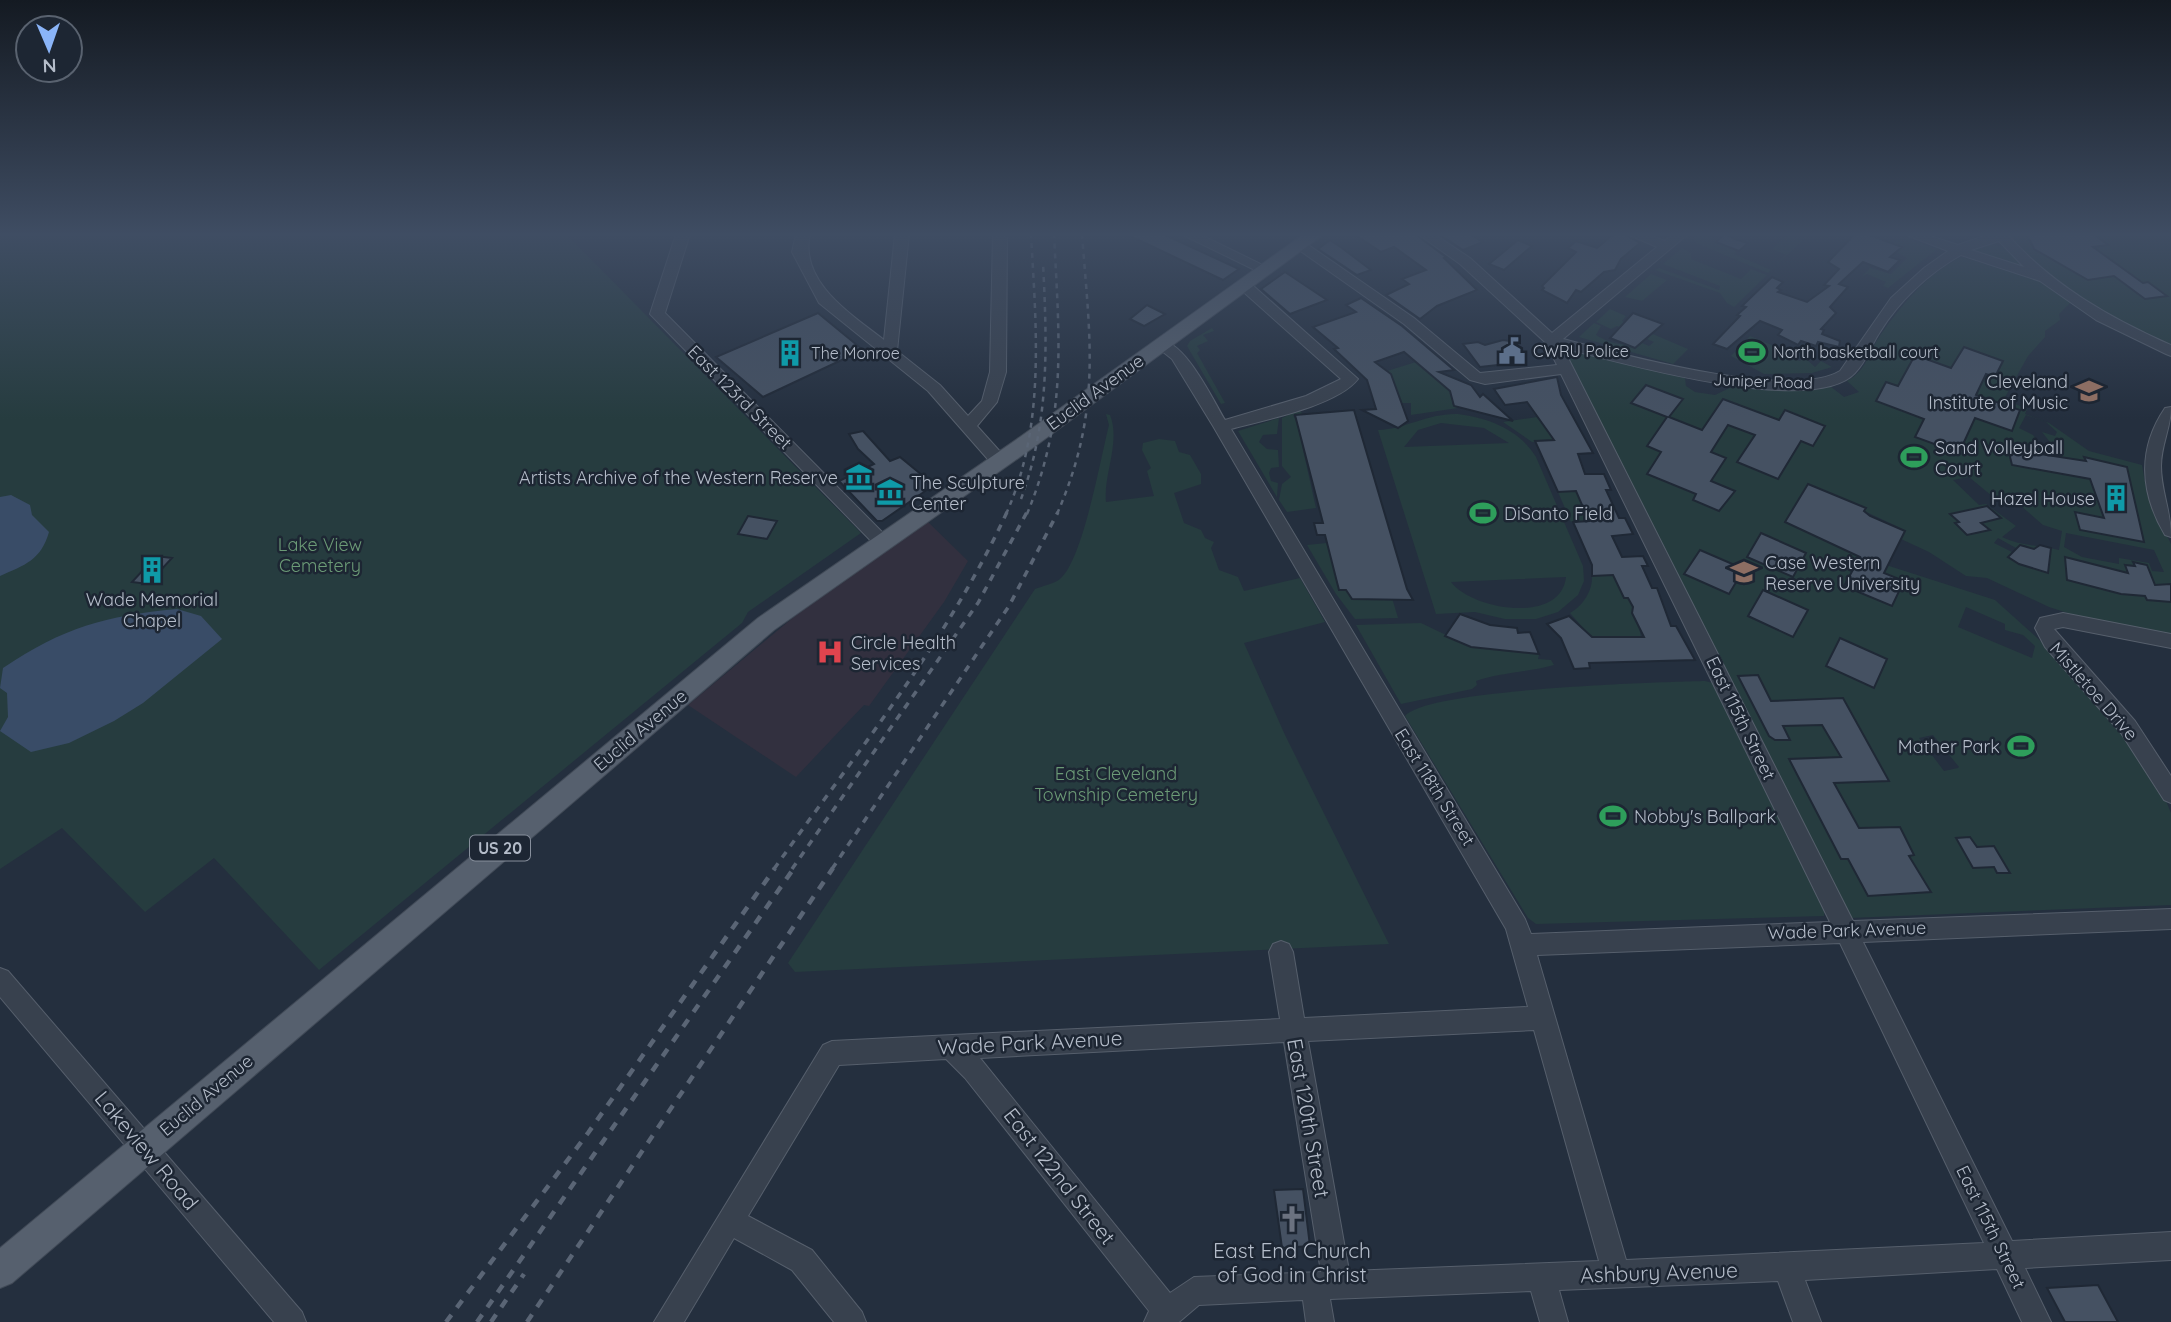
<svg xmlns="http://www.w3.org/2000/svg" width="2171" height="1322" viewBox="0 0 2171 1322" font-family="Quicksand,sans-serif">
  <style>
    .medical { fill: #32303f }
    .green { fill: #263c3f; fill-rule: evenodd }
    .water { fill: #394c67 }
    .building { fill: #455162; stroke: #1f2835; stroke-width: 2 }
    .lines { fill: none; stroke-linecap: round; stroke-linejoin: round }
    .minor-casing { stroke: #565f6c; stroke-width: 2 }
    .major-casing { stroke: #414a57; stroke-width: 2 }
    .minor { fill: #38414e; fill-rule: evenodd }
    .major { fill: #56606e; fill-rule: evenodd }
    .rail-far2 { stroke: #5a6575; stroke-width: 2.5; stroke-dasharray: 5 5; stroke-linecap: butt }
    .rail-far1 { stroke: #5a6575; stroke-width: 3.5; stroke-dasharray: 7 7; stroke-linecap: butt }
    .rail { stroke: #5a6575; stroke-width: 4.5; stroke-dasharray: 9 9; stroke-linecap: butt }
    .labels { text-anchor: middle; dominant-baseline: central; stroke-width: 5; stroke-linejoin: round; paint-order: stroke }
    .far-poi-label { font-size: 16px; fill: #b4bcc9; stroke: #1d2633; text-anchor: start }
    .far-street-label { font-size: 16px; fill: #b4bcc9; stroke: #1d2633 }
    .shield { fill: #1d2633; stroke: #878f9c; stroke-width: 2 }
    .shield-label { font-size: 16px; font-weight: bold; fill: #b4bcc9 }
    .poi-label { font-size: 18px; fill: #b4bcc9; stroke: #1d2633; text-anchor: start }
    .street-label { font-size: 18px; fill: #b4bcc9; stroke: #1d2633 }
    .park-label { font-size: 18px; fill: #6b9a76; stroke: #1d2633 }
    .near-street-label { font-size: 21px; fill: #b4bcc9; stroke: #1d2633 }
    .near-poi-label { font-size: 21px; fill: #b4bcc9; stroke: #1d2633 }
  </style>
  <rect width="100%" height="100%" fill="#242f3e"/>
  <polygon class="medical" points="927,521 968,561 944,602 869,706 864,705 796,777 688,705 795,616"/>
  <g class="green">
    <polygon points="0,234 566,234 861,533 748,612 742,623 319,970 214,858 145,912 62,828 0,869"/>
    <polygon points="1697,234 1719,239 1717,242 1737,250 1734,254 1771,270 1786,255 1772,249 1787,235 1802,241 1768,273 1698,244 1692,239"/>
    <path d="M2008,234H2171V347C2116,322 2043,284 2008,234Z"/>
    <polygon points="1908,239 1937,249 1888,288 1883,286 1886,282 1867,274 1861,277 1870,268 1891,274 1907,258 1896,252 1901,247 1889,242"/>
    <polygon points="1985,244 2004,247 2029,270 1972,251"/>
    <polygon points="1682,248 1691,253 1691,259 1741,279 1751,269 1767,275 1734,307 1727,303 1720,293 1655,270 1659,268 1719,290 1720,286 1663,264"/>
    <path d="M1962,257L2042,282L2071,302L2059,314L2060,320L2045,331V337L2028,356L2004,399L2027,409L2025,414L2049,423L2089,451L2142,465L2147,494L2171,544V584L2155,587L2147,565L2134,562L2135,566H2125L2147,600L2171,602V635L2080,617L2049,607L1987,578L1966,576L1929,552L1901,539L1905,530L1864,511L1866,509L1808,485L1785,522L1855,555L1995,600L2045,645L2123,733L2166,801L2171,813V905L1849,918L1564,353L1575,349L1685,378L1686,386L1695,392L1715,395L1734,386H1830L1844,397L1859,392L1847,381C1866,371 1867,356 1878,339C1897,310 1929,271 1962,257ZM1915,355L1951,368L2002,361L1986,374L1976,395L2020,410L2011,430L1967,415V435L1958,453L1915,437L1924,419L1933,422L1876,401L1886,382L1941,406L1905,374ZM1646,385L1682,399L1668,418L1631,403ZM1723,399L1762,414L1711,418ZM1785,411L1825,426L1813,446L1772,429ZM2026,415L2046,422L2057,432L2055,436L2042,432L2054,447L2047,452L2037,448L2039,443L2033,435L2019,428ZM1658,430L1725,458L1685,489L1647,474L1658,457L1663,459L1666,454L1647,446ZM1969,477L1998,501L2012,498L2043,525L2062,531L2059,550C2039,545 2020,546 2002,537L2016,526L1986,504L1979,505L1953,480ZM1987,506L2000,518L1981,523L1988,529L1968,535L1955,524L1959,522L1951,514ZM2066,533L2154,550L2164,572L2152,571L2149,563L2119,558V564L2082,557L2064,547ZM1761,534L1806,552L1792,577L1748,557ZM1998,538L2016,548L2024,545L2034,549L2040,545L2050,548L2048,573L2012,560L2008,557L2012,552L1994,543ZM1700,550L1744,569L1685,573L1696,561L1693,559ZM2070,559L2113,569L2114,574L2067,580L2066,566ZM1858,562L1903,581L1891,606L1844,586ZM1763,591L1807,610L1802,621L1798,620L1799,626L1793,637L1748,617L1753,606L1758,607L1761,603L1757,601ZM1966,607L2005,624V630L2023,635L2035,646L2032,658L1958,627ZM1841,638L1857,646L1873,688L1826,666L1831,655L1837,657L1835,649ZM1757,675L1771,701L1843,699L1888,781L1821,784L1826,792L1839,791L1853,817L1845,829L1899,827L1914,855L1841,859L1789,760L1848,756L1838,724L1783,726L1789,740H1775ZM1933,735L1959,767L1958,768L1944,771L1919,738ZM1857,875L1930,891L1868,896Z"/>
    <polygon points="1651,274 1667,280 1642,301 1625,297"/>
    <path d="M1610,309L1626,316L1622,321L1688,349L1673,364L1579,337L1594,323L1601,326L1596,335C1611,344 1624,347 1640,342L1649,346L1654,342L1617,326L1611,329L1596,322Z"/>
    <polygon points="1212,328 1214,331 1203,335 1208,341 1197,346 1200,350 1197,353 1225,403 1221,404 1187,346 1190,341"/>
    <polygon points="1750,336 1774,346 1777,353 1800,361 1804,357 1815,367 1821,361 1832,367 1812,373 1764,374 1731,356"/>
    <polygon points="1416,362 1452,393 1452,404 1458,408 1411,415 1411,403 1402,403 1387,371"/>
    <polygon points="1299,410 1304,415 1293,415 1297,423 1316,508 1287,512 1279,500 1282,484 1291,477 1282,466 1282,418"/>
    <path d="M1106,414L1110,415C1121,442 1103,475 1106,502L1154,496L1147,471L1151,468L1142,450L1143,443L1159,439L1175,441L1179,452L1190,455L1201,474V484L1174,493L1184,523L1201,530L1205,538L1214,542L1211,548L1219,570L1238,577L1244,591L1300,578L1325,622L1244,643L1285,735L1389,944L795,972L788,963L1035,589C1042,586 1054,584 1060,579C1083,560 1101,456 1109,425Z"/>
    <path d="M1458,414C1488,418 1519,429 1536,457L1583,566L1584,581L1578,595L1558,612L1536,619H1505L1475,612L1436,614L1378,430C1406,429 1428,413 1458,414ZM1441,423L1484,428L1509,443L1404,447L1418,430ZM1566,577C1561,625 1472,610 1451,582Z"/>
    <polygon points="1537,417 1543,425 1547,425 1556,441 1532,442 1503,422"/>
    <polygon points="1279,418 1277,434 1263,435 1259,442 1267,449 1278,450 1279,467 1271,468 1269,473 1271,481 1278,483 1277,497 1238,431"/>
    <polygon points="1579,490 1577,494 1584,509 1597,521 1571,522 1558,492"/>
    <polygon points="1327,543 1339,590 1346,590 1352,599 1392,598 1398,618 1355,619 1336,594 1307,545"/>
    <path d="M1618,574L1615,578L1624,598H1628L1636,613L1641,637H1591L1570,613C1583,606 1593,590 1592,576Z"/>
    <path d="M1421,623L1471,647L1539,654L1538,659L1551,660L1554,665C1530,672 1496,673 1476,681L1477,685L1472,689L1401,704L1356,625Z"/>
    <path d="M1705,681L1713,683L1825,909L1824,916L1536,924L1528,918L1405,716C1426,689 1660,682 1705,681Z"/>
  </g>
  <g class="water">
    <path d="M11,495L30,505L32,515L49,532C41,560 25,565 0,576V497Z"/>
    <path d="M177,609L201,616L222,639L143,703L114,721L69,743L31,752L0,731L8,717L7,693L0,688L3,668C64,627 105,616 177,609Z"/>
  </g>
  <g class="building">
    <polygon points="1126,234 1163,234 1239,269 1223,280"/>
    <polygon points="1354,234 1415,234 1446,257 1444,258 1477,290 1437,306 1420,319 1386,295 1409,284 1402,279 1426,270 1394,247 1381,252"/>
    <polygon points="1439,234 1469,234 1483,242 1463,250"/>
    <polygon points="1614,234 1624,234 1640,243 1621,259 1615,270 1604,272 1581,292 1576,290 1567,303 1542,290 1544,288 1542,286 1576,252 1568,248 1576,241 1597,248"/>
    <polygon points="1725,234 1735,239 1748,243 1739,251 1716,242"/>
    <polygon points="1855,234 1867,234 1902,247 1890,257 1900,260 1888,272 1863,262 1839,284 1848,287 1830,307 1836,313 1821,329 1824,330 1822,334 1840,341 1839,347 1818,342 1816,346 1801,341 1798,345 1778,335 1782,330 1760,321 1727,349 1713,344 1740,316 1737,315 1746,307 1742,306 1772,277 1783,282 1777,288 1781,290 1778,292 1807,302 1829,286 1824,285 1839,269 1828,262"/>
    <polygon points="2027,234 2094,234 2108,245 2093,247 2143,283 2148,282 2167,296 2145,299 2114,276 2088,280 2034,249"/>
    <polygon points="1330,240 1342,248 1371,270 1357,275 1318,249"/>
    <polygon points="1518,240 1532,246 1504,270 1489,264"/>
    <polygon points="1285,272 1327,300 1290,314 1261,289"/>
    <polygon points="1361,298 1402,326 1454,370 1439,372 1471,385 1480,397 1483,394 1513,421 1454,406 1450,391 1404,352 1375,362 1391,374 1408,421 1398,428 1362,410 1376,409 1367,380 1334,349 1338,348 1313,327 1356,312 1346,305"/>
    <polygon points="1147,305 1165,314 1144,326 1130,319"/>
    <polygon points="818,313 863,350 763,397 716,357"/>
    <polygon points="1633,313 1663,324 1635,348 1610,338"/>
    <polygon points="1503,340 1510,341 1525,362 1480,367 1463,344 1478,342 1485,345"/>
    <polygon points="1964,347 2003,361 1995,377 1986,374 1976,395 2020,410 2012,431 1975,418 1959,453 1915,437 1924,419 1876,401 1886,382 1898,386 1915,355 1951,368"/>
    <polygon points="1557,377 1561,395 1593,453 1578,454 1585,474 1604,474 1611,490 1606,490 1619,518 1625,518 1633,534 1612,536 1622,557 1643,556 1648,566 1642,566 1652,588 1657,588 1671,626 1676,626 1695,660 1589,663 1590,668 1574,669 1561,638 1547,624 1569,616 1592,637 1644,637 1632,613 1633,607 1628,598 1624,598 1613,575 1592,576 1592,565 1573,522 1589,521 1576,491 1558,492 1535,441 1554,440 1527,402 1505,405 1494,389"/>
    <polygon points="1646,385 1683,399 1669,417 1702,430 1723,399 1779,420 1785,410 1825,426 1813,446 1801,441 1778,479 1737,462 1755,435 1728,425 1711,452 1726,458 1711,481 1735,491 1719,511 1693,500 1696,494 1647,474 1661,452 1647,446 1667,417 1631,403"/>
    <polygon points="1354,410 1407,589 1413,600 1352,599 1346,590 1339,590 1325,535 1317,535 1314,523 1323,523 1295,415"/>
    <polygon points="863,431 890,461 900,457 934,485 882,521 877,521 839,481 874,464 858,449 849,434"/>
    <polygon points="2008,449 2086,461 2084,457 2127,467 2144,542 2080,530 2075,512 2104,518 2090,479 2012,465"/>
    <polygon points="1808,484 1866,508 1864,511 1870,516 1905,531 1884,573 1904,581 1892,606 1844,586 1860,557 1785,522"/>
    <polygon points="1987,506 2001,518 1981,523 1990,530 1967,535 1955,523 1959,522 1950,514"/>
    <polygon points="748,516 777,521 767,539 738,534"/>
    <polygon points="1761,533 1806,553 1793,577 1747,557"/>
    <polygon points="2020,545 2034,549 2040,545 2051,548 2048,573 2019,564 2008,557"/>
    <polygon points="1700,550 1744,569 1729,594 1684,574"/>
    <polygon points="156,556 172,558 148,584 132,582"/>
    <polygon points="2065,557 2128,573 2125,565 2135,566 2133,562 2147,565 2155,585 2171,584 2171,602 2147,600 2145,596 2121,594 2067,580"/>
    <polygon points="1763,590 1808,610 1793,637 1748,616"/>
    <polygon points="1460,614 1490,625 1517,628 1518,633 1530,632 1539,654 1471,647 1445,636"/>
    <polygon points="1840,638 1887,659 1874,688 1826,666"/>
    <polygon points="1758,675 1771,701 1843,698 1889,781 1834,783 1859,828 1900,827 1914,855 1909,856 1931,892 1868,896 1848,859 1841,859 1789,759 1841,757 1822,725 1783,726 1790,740 1775,740 1769,736 1738,676"/>
    <polygon points="1970,837 1977,847 1994,846 2010,873 1997,873 1994,867 1973,868 1956,838"/>
    <polygon points="1303,1189 1310,1246 1282,1248 1274,1190"/>
    <polygon points="2098,1285 2118,1322 2065,1322 2047,1288"/>
  </g>
  <g class="lines">
    <defs>
      <g id="minor">
        <polygon points="676,234 690,234 665,313 887,537 890,541 887,545 875,545 650,314"/>
        <path d="M796,234H810C799,282 851,314 884,340L895,234H909L897,351L940,385L968,416L982,401L990,372L993,234H1007L1006,372L997,402L977,426L1004,456L1006,460L1004,464H992L928,391L819,303L792,252Z"/>
        <polygon points="1181,234 1199,234 1273,270 1261,273"/>
        <path d="M1418,234H1434L1470,258L1552,333L1657,247L1627,234H1646L1665,241L1673,234H1688L1563,339C1621,354 1789,401 1840,371L1891,298L1924,268L1948,251L1904,234H1924L1958,245L1984,236L2007,234C2052,285 2110,318 2171,345V356L2166,354L2096,320L2040,281L1961,255C1929,273 1899,301 1880,332C1871,345 1867,361 1855,373C1813,418 1618,362 1563,348L1853,921L2171,909V929L1863,942L2012,1241L2171,1232V1260L2025,1268L2051,1322H2022L1997,1269L1805,1280L1821,1322H1793L1778,1281L1559,1290L1568,1322H1540L1531,1291L1330,1299L1334,1322H1306L1303,1300L1199,1305L1179,1322H1144L1149,1311L965,1078L946,1059L839,1065L748,1216L812,1250L862,1312L866,1322H834L792,1270L734,1238L684,1322H654L823,1045L832,1041L1280,1019L1269,952L1273,944L1281,941L1289,944L1293,952L1304,1018L1528,1007L1506,929L1213,426L1172,359L1153,344L1156,341C1182,334 1213,400 1225,420L1306,396L1341,379L1239,288V282H1249L1358,379C1337,406 1264,420 1231,429L1525,919L1531,934L1830,922L1561,374L1485,384L1470,380L1404,324L1292,245L1304,242L1414,318L1480,373L1557,365L1546,343L1460,264ZM1999,241L2024,267L1971,250ZM1840,943L1984,1243L1626,1260L1537,955ZM1534,1030L1599,1261L1349,1271L1308,1041ZM1284,1042L1321,1272L1194,1277L1170,1293L980,1058Z"/>
        <path d="M2171,407C2171,428 2161,445 2161,466C2161,491 2171,510 2171,537L2165,535C2140,493 2137,449 2165,408Z"/>
        <polygon points="2063,613 2171,634 2171,648 2063,627 2054,629 2135,721 2171,776 2171,803 2164,800 2121,733 2045,647 2035,628 2040,618"/>
        <polygon points="0,968 8,971 302,1312 306,1322 274,1322 0,997"/>
      </g>
      <polygon id="major" points="1304,234 1324,234 1034,447 774,630 12,1283 0,1288 0,1248 758,618 1020,437"/>
    </defs>
    <use href="#minor" class="minor-casing"/>
    <use href="#major" class="major-casing"/>
    <use href="#minor" class="minor"/>
    <use href="#major" class="major"/>
    <g class="rail-far2">
      <path d="M1021,499C1050,421 1047,344 1043,262"/>
      <path d="M1006,514C1046,426 1036,327 1031,234"/>
      <path d="M1027,514C1068,415 1059,338 1054,234"/>
      <path d="M1057,514C1102,411 1090,341 1082,234"/>
    </g>
    <g class="rail-far1">
      <path d="M774,869C856,753 947,642 1007,512"/>
      <polyline points="792,869 978,603 1027,512"/>
      <polyline points="832,869 1009,606 1058,512"/>
    </g>
    <g class="rail">
      <polyline points="446,1322 588,1133 775,868"/>
      <polyline points="477,1322 794,868"/>
      <polyline points="491,1322 524,1274"/>
      <polyline points="527,1322 833,868"/>
    </g>
  </g>
  <linearGradient id="sky" x2="0" y2="1"><stop stop-color="#141a22"/><stop offset="0.56" stop-color="#3f4d63"/><stop offset="1" stop-color="#3f4d63" stop-opacity="0"/></linearGradient>
  <rect width="2171" height="419" fill="url(#sky)"/>
  <defs>
    <symbol id="civic-bare" viewBox="-9 -9 18 18"><path d="M-.6-6.5H3V-4.5H.6V-3L4-1V1h2V6H-6V1h2V-1L-.6-3ZM-1.2 2.5V6h2.4V2.5Z" fill="#5c6f8a" stroke="#1d2633" stroke-width="2.5" paint-order="stroke"/></symbol>
    <symbol id="stadium-bare" viewBox="-9 -9 18 18"><path d="M0-5a6.5 5 0 1 0 0 10a6.5 5 0 1 0 0-10ZM-3.5-1.8h7v3.6h-7Z" fill="#2e9e5b" stroke="#1d2633" stroke-width="2.5" paint-order="stroke"/></symbol>
    <symbol id="building-bare" viewBox="-9 -9 18 18"><path d="M-4-6H4V6H1V3H-1V6H-4ZM-2.5-4.3h1.7v1.8h-1.7ZM.8-4.3h1.7v1.8H.8ZM-2.5-1h1.7V.8h-1.7ZM.8-1h1.7V.8H.8Z" fill="#0f9aa8" stroke="#1d2633" stroke-width="2.5" paint-order="stroke"/></symbol>
    <symbol id="university-bare" viewBox="-9 -9 18 18"><path d="M0-5L7-2L0 1L-7-2ZM-4 1L0 2.5L4 1V4Q0 6-4 4Z" fill="#8d6e63" stroke="#1d2633" stroke-width="2.5" paint-order="stroke"/></symbol>
    <symbol id="museum-bare" viewBox="-9 -9 18 18"><path d="M0-6L6-3V-2H-6V-3ZM-5-1h2V3h-2ZM-1-1h2V3h-2ZM3-1h2V3H3ZM-6 4H6V6H-6Z" fill="#0f9aa8" stroke="#1d2633" stroke-width="2.5" paint-order="stroke"/></symbol>
    <symbol id="hospital-bare" viewBox="-9 -9 18 18"><path d="M-5-5h3v3.5h4V-5h3V5h-3V1.5h-4V5h-3Z" fill="#e0444e" stroke="#1d2633" stroke-width="2.5" paint-order="stroke"/></symbol>
    <symbol id="church-bare" viewBox="-9 -9 18 18"><path d="M-1.2-6h2.4v3.5h3.3v2.4h-3.3V6h-2.4V-.1h-3.3v-2.4h3.3Z" fill="#6b7280" stroke="#1d2633" stroke-width="2.5" paint-order="stroke"/></symbol>
  </defs>
  <g fill-rule="evenodd">
    <use href="#civic-bare" x="1493" y="332" width="38" height="38"/>
    <use href="#stadium-bare" x="1733" y="333" width="38" height="38"/>
    <use href="#building-bare" x="771" y="334" width="38" height="38"/>
    <use href="#university-bare" x="2070" y="372" width="38" height="38"/>
    <use href="#stadium-bare" x="1895" y="438" width="38" height="38"/>
    <use href="#museum-bare" x="840" y="458" width="38" height="38"/>
    <use href="#museum-bare" x="871" y="473" width="38" height="38"/>
    <use href="#building-bare" x="2097" y="479" width="38" height="38"/>
    <use href="#stadium-bare" x="1464" y="494" width="38" height="38"/>
    <use href="#building-bare" x="133" y="551" width="38" height="38"/>
    <use href="#university-bare" x="1725" y="553" width="38" height="38"/>
    <use href="#hospital-bare" x="811" y="633" width="38" height="38"/>
    <use href="#stadium-bare" x="2002" y="727" width="38" height="38"/>
    <use href="#stadium-bare" x="1594" y="797" width="38" height="38"/>
    <use href="#church-bare" x="1273" y="1200" width="38" height="38"/>
  </g>
  <g class="labels">
    <g class="far-poi-label">
      <text x="1533" y="351">CWRU Police</text>
      <text x="1773" y="352">North basketball court</text>
      <text x="811" y="353">The Monroe</text>
    </g>
    <g class="far-street-label">
      <text transform="translate(1763 381) rotate(2)">Juniper Road</text>
    </g>
    <rect class="shield" x="470" y="835.5" width="60" height="25" rx="5"/>
    <g class="shield-label">
      <text x="500" y="848">US 20</text>
    </g>
    <g class="poi-label">
      <text x="2068" y="381" text-anchor="end">Cleveland<tspan x="2068" dy="21">Institute of Music</tspan></text>
      <text x="1935" y="447">Sand Volleyball<tspan x="1935" dy="21">Court</tspan></text>
      <text x="838" y="477" text-anchor="end">Artists Archive of the Western Reserve</text>
      <text x="911" y="482">The Sculpture<tspan x="911" dy="21">Center</tspan></text>
      <text x="2095" y="498" text-anchor="end">Hazel House</text>
      <text x="1504" y="513">DiSanto Field</text>
      <text x="1765" y="562">Case Western<tspan x="1765" dy="21">Reserve University</tspan></text>
      <text x="152" y="599" text-anchor="middle">Wade Memorial<tspan x="152" dy="21">Chapel</tspan></text>
      <text x="851" y="642">Circle Health<tspan x="851" dy="21">Services</tspan></text>
      <text x="2000" y="746" text-anchor="end">Mather Park</text>
      <text x="1634" y="816">Nobby's Ballpark</text>
    </g>
    <g class="street-label">
      <text transform="translate(1095 392) rotate(-36)">Euclid Avenue</text>
      <text transform="translate(740 397) rotate(45)">East 123rd Street</text>
      <text transform="translate(2094 691) rotate(49)">Mistletoe Drive</text>
      <text transform="translate(1741 718) rotate(64)">East 115th Street</text>
      <text transform="translate(640 730) rotate(-40)">Euclid Avenue</text>
      <text transform="translate(1435 787) rotate(58)">East 118th Street</text>
      <text transform="translate(1847 930) rotate(-2)">Wade Park Avenue</text>
      <text transform="translate(206 1095) rotate(-40)">Euclid Avenue</text>
      <text transform="translate(1991 1227) rotate(64)">East 115th Street</text>
    </g>
    <g class="park-label">
      <text x="320" y="544">Lake View<tspan x="320" dy="21">Cemetery</tspan></text>
      <text x="1116" y="773">East Cleveland<tspan x="1116" dy="21">Township Cemetery</tspan></text>
    </g>
    <g class="near-street-label">
      <text transform="translate(1030 1042) rotate(-3)">Wade Park Avenue</text>
      <text transform="translate(1309 1118) rotate(80)">East 120th Street</text>
      <text transform="translate(147 1150) rotate(50)">Lakeview Road</text>
      <text transform="translate(1060 1176) rotate(52)">East 122nd Street</text>
      <text transform="translate(1659 1272) rotate(-2)">Ashbury Avenue</text>
    </g>
    <g class="near-poi-label">
      <text x="1292" y="1250">East End Church<tspan x="1292" dy="24">of God in Christ</tspan></text>
    </g>
  </g>
  <g transform="translate(49 49) rotate(178)"><circle r="33" fill="#1d2633" stroke="#59626f" stroke-width="2"/>
  <path d="M0-5L12 26L0 18L-12 26Z" fill="#8ab4f8"/>
  <text y="-10" font-size="19" font-weight="bold" text-anchor="middle" fill="#b4bcc9">N</text>
  </g>
</svg>
